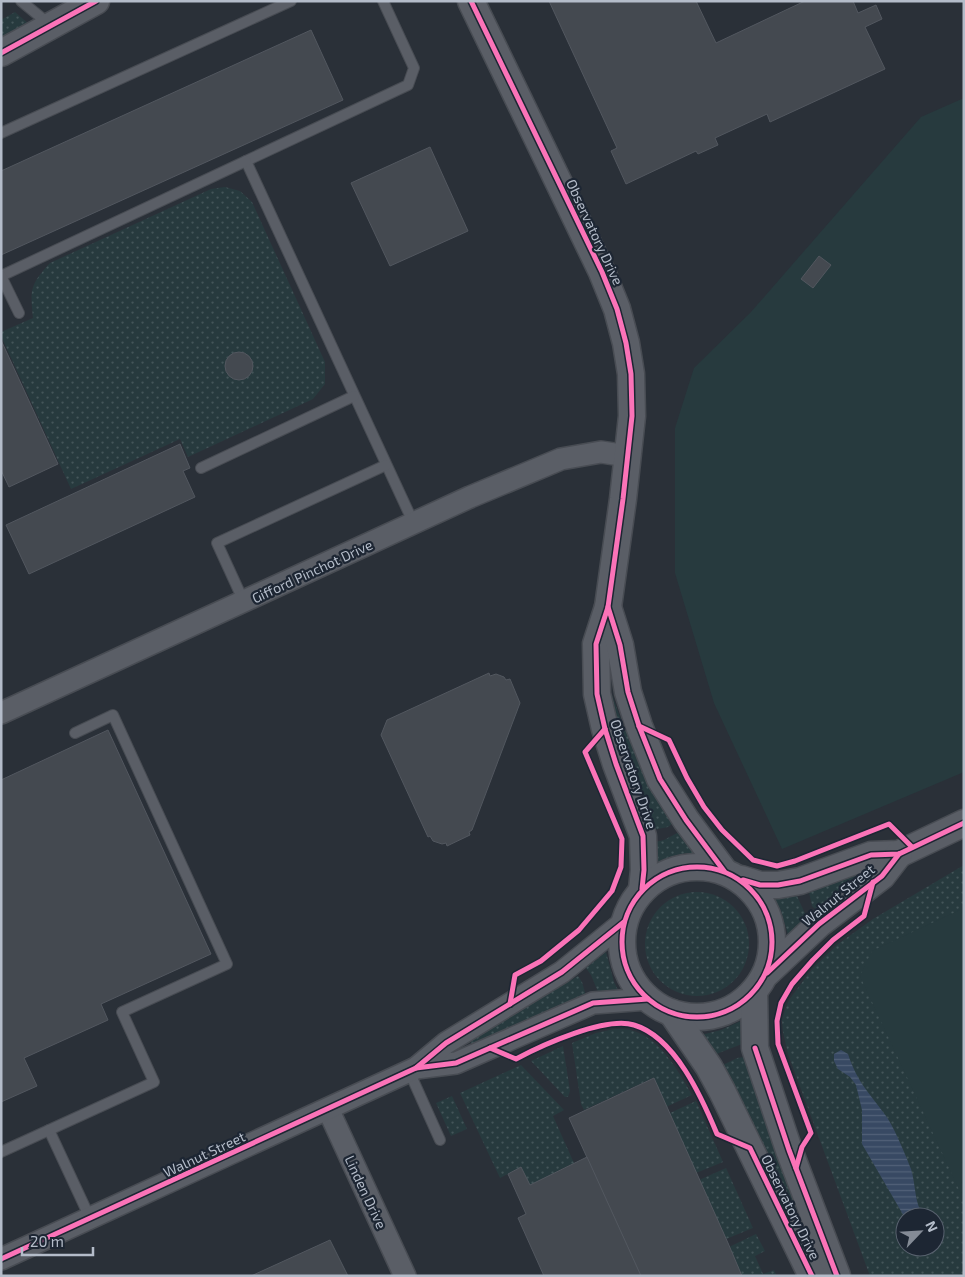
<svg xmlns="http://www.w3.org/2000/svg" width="965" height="1277" viewBox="0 0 965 1277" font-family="'Exo 2',sans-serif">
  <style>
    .green { fill: url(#green-dots); fill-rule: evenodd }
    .pitch { fill: #273a3e }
    .water { fill: url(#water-rules) }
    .building { fill: #444950; stroke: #52575f }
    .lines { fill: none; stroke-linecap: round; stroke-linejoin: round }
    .service-casing { stroke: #484c53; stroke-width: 12 }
    .minor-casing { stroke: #484c53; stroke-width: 24 }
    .tertiary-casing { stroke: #484c53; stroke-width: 29 }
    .service { stroke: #5a5e66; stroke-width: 10 }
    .minor { stroke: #5a5e66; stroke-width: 21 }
    .tertiary { stroke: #5a5e66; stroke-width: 26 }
    .cycleway-casing { stroke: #1d2633; stroke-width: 8 }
    .cycleway { stroke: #fb73b8; stroke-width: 5 }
    .labels { text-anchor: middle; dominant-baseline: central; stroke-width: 4.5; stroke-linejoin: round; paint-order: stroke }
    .street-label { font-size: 14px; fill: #b4bcc9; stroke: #1d2633 }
  </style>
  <defs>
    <pattern id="green-dots" width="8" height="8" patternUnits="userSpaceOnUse" patternTransform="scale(1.25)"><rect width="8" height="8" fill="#273a3e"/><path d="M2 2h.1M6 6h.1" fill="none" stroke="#445559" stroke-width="1.8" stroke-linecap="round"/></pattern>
    <pattern id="water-rules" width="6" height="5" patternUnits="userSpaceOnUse" patternTransform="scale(1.25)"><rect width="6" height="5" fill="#384963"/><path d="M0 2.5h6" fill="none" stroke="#526178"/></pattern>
  </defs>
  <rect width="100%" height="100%" fill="#2a3038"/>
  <g class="green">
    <polygon points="15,12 30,25 1,39 1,20"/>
    <path d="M225,187L240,191L252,202L325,362V384L313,399L188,457L180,439L71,489L1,336V332L33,318C30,289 30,285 50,263L211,189Z"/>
    <path d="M612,695C628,742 649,781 673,823L668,827L653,830L632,780L609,697Z"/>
    <path d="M679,832L695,853C680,853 669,856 656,863L655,842L664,840Z"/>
    <path d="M964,865V1276H870L788,1054L783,1032L782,1020L785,1010L789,1000L812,969L838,944L873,919ZM905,1217H935V1247H905Z"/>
    <polygon points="856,873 859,879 817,911 812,906 809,892"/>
    <circle cx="697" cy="944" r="52"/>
    <polygon points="797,896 808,920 789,938 781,911 774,898"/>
    <polygon points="606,952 614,982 618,990 598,992 591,975 586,968"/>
    <polygon points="578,976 582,982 586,996 472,1045 470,1041"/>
    <polygon points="741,1021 742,1044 714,1055 701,1035 721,1030"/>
    <path d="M614,1029C621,1029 628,1029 634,1031C661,1040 679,1072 692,1095L666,1107L653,1078L584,1110L581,1104L572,1043L596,1033Z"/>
    <polygon points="563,1046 570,1091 568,1097 565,1097 531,1061"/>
    <polygon points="744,1057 813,1242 807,1245 721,1066 737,1058"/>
    <polygon points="521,1065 564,1110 553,1116 574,1163 530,1185 521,1167 500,1178 460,1093"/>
    <polygon points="452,1096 467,1129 451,1136 436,1103"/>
    <polygon points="696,1101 723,1162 696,1173 670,1113"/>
    <polygon points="726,1168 753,1228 726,1239 699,1180"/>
    <polygon points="756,1234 765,1251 755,1256 763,1274 774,1270 777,1276 742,1276 729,1247"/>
  </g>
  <g class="pitch">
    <polygon points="964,98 964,772 782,849 714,703 675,573 675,428 694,368 751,312 921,117"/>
    <polygon points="964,908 964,1200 860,976 872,951"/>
  </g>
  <path class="water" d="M841,1050L848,1054C858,1084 869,1092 886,1116C893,1125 907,1158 911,1169C916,1185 914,1203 924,1217H905V1218L862,1144V1110L856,1085L850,1077L838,1069L834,1061V1054Z"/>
  <g class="building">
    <polygon points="549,1 696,1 716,43 805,1 853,1 858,13 876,5 882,19 865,27 885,69 770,122 767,114 715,138 718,145 698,154 696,151 626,184 611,151 617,148"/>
    <polygon points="311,30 343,100 1,255 1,171"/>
    <polygon points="430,147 468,231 390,266 351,183"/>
    <polygon points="819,256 831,265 813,288 801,279"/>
    <polygon points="1,340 58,464 9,487 1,470"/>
    <circle cx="239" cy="366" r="14"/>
    <polygon points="180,444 190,468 183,471 195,497 29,574 6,525"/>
    <polygon points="489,673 490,676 496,674 504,677 506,680 510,679 520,703 472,830 469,832 470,835 447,846 446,843 442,844 433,841 430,836 428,837 381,735 387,720"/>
    <polygon points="108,730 211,954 101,1004 108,1020 24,1058 37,1086 1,1102 1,780"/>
    <polygon points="654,1078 728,1243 742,1276 641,1276 569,1118"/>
    <polygon points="587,1157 641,1276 544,1276 518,1218 526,1214 508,1174 521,1167 530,1185"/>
    <polygon points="330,1240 348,1276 251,1276"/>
  </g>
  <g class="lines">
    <defs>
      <g id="service">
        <polyline points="21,1 49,24"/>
        <polyline points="383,1 414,68 408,85 246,161 414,524"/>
        <polyline points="1,133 291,1"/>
        <polyline points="1,276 246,161"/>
        <polyline points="1,276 19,313"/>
        <polyline points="201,468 354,396"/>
        <polyline points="244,602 217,543 386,465"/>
        <polyline points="409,1071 440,1140"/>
        <polyline points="49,1130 90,1218"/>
        <polyline points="1,1152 154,1082 122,1012 227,964 113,715 75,733"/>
      </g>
      <g id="minor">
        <polyline points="1,713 470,497 561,459 601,452 628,456"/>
        <polyline points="416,1068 456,1063 593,1003 648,999"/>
        <polyline points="328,1109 405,1276"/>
        <polyline points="1,1259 416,1068 446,1043 562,972 624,922"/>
      </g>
      <g id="tertiary">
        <polyline points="471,1 602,272 617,309 626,343 631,374 632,416 623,499 608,607 596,644 597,694 605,729 616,764 643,836 644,870 642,889"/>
        <polyline points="1,53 96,1"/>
        <polyline points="608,607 620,645 628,692 639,726 660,779 686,820 724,871"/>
        <circle cx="697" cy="942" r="75"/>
        <polyline points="741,879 760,885 778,885 800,881 871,855 899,854 964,823"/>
        <polyline points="767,973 819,924 882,876 899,854"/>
        <polyline points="754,991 755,1048 789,1150 837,1276"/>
        <polyline points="672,1013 709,1067 722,1091 812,1276"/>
      </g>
    </defs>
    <use href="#service" class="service-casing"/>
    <use href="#minor" class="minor-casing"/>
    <use href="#tertiary" class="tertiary-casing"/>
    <use href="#service" class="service"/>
    <use href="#minor" class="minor"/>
    <use href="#tertiary" class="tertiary"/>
    <defs>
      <g id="cycleway">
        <polyline points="471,1 602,272 617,309 626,343 631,374 632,416 623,499 608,607 596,644 597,694 605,729 616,764 643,836 644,870 642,889"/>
        <polyline points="1,53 96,1"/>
        <polyline points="608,607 620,645 628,692 639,726 660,779 686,820 724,871"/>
        <polyline points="639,726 669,740 687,778 704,807 722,830 753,860 777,866 795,861 889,824 912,847"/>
        <circle cx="697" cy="942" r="75"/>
        <polyline points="743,880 760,885 778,885 800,881 871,855 899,854 964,823"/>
        <polyline points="767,973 819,924 882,876 899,854"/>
        <polyline points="510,1004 515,975 541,961 579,930 612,891 621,867 622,839 585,752 605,729"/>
        <path d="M490,1048L516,1059C542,1045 606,1016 634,1025C675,1037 702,1098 717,1134L750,1148L812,1276"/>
        <polyline points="755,1048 789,1150 837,1276"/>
        <polyline points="416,1068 456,1063 593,1003 648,999"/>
        <polyline points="796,1168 802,1147 811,1133 778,1044 777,1021 781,1003 792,984 813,960 833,940 864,916 873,882"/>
        <polyline points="1,1259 416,1068 446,1043 562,972 624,922"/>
      </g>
    </defs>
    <use href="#cycleway" class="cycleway-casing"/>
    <use href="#cycleway" class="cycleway"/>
  </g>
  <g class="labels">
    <g class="street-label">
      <text transform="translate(595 232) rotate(65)">Observatory Drive</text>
      <text transform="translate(312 571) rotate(-25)">Gifford Pinchot Drive</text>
      <text transform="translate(634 774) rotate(71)">Observatory Drive</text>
      <text transform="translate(838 895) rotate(-39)">Walnut Street</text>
      <text transform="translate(204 1154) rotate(-25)">Walnut Street</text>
      <text transform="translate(366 1192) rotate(65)">Linden Drive</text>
      <text transform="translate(791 1207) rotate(64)">Observatory Drive</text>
    </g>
  </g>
  <rect width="965" height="1277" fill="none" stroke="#b4bcc9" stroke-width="5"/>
  <g transform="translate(920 1232) rotate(65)"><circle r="24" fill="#1d2633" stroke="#59626f"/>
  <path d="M0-4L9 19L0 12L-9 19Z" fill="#848b96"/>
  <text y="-8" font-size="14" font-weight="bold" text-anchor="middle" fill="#b4bcc9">N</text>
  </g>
  <path d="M22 1247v8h71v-8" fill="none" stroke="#b4bcc9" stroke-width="2.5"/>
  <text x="30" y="1247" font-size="15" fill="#b4bcc9" stroke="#1d2633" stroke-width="4" paint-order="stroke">20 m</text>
</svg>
